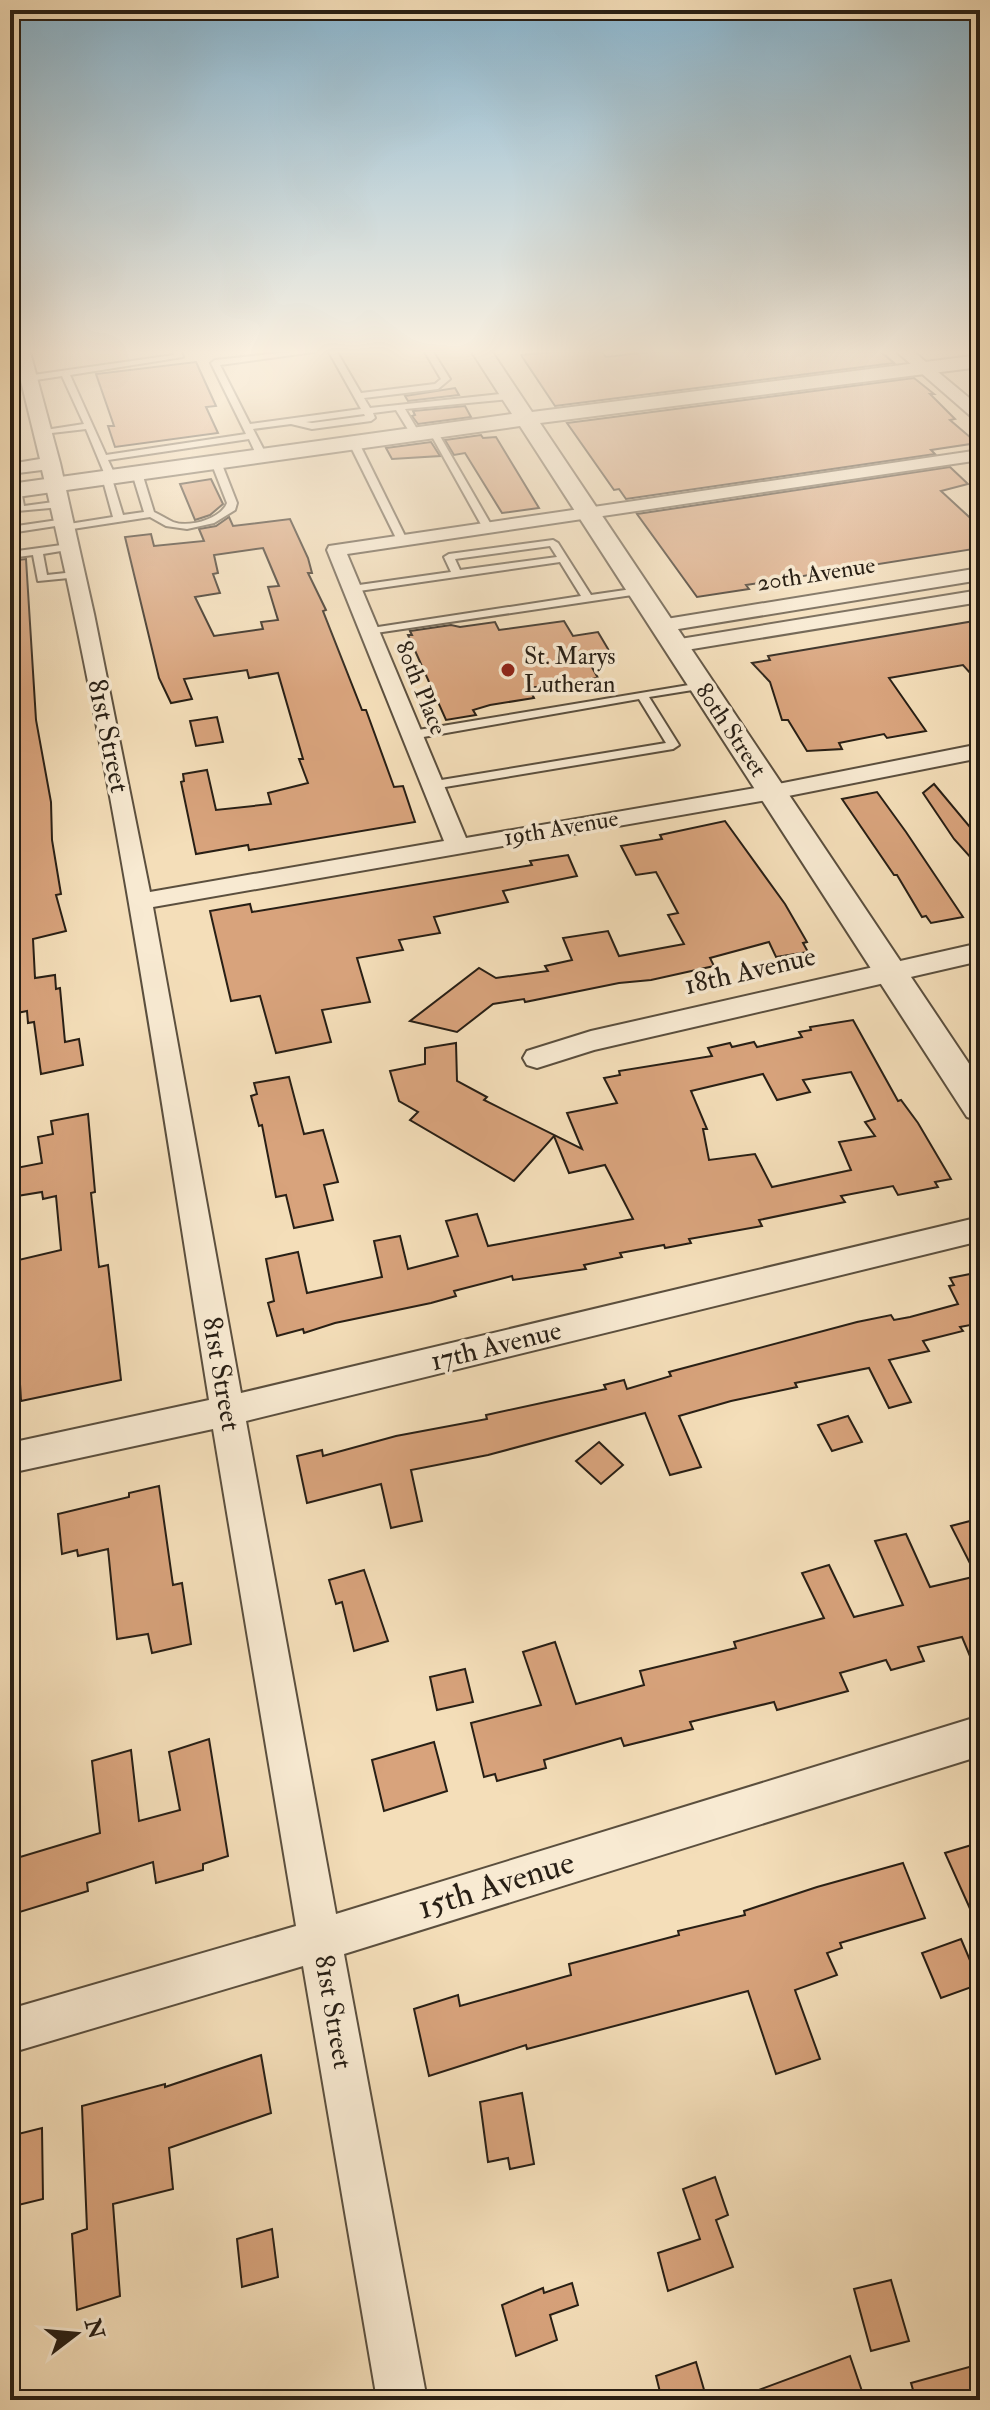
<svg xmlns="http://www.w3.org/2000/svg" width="990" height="2410" viewBox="0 0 990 2410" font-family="'IM FELL Double Pica',serif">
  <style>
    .building { fill: #d8a37c; stroke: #281f15; stroke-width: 2; fill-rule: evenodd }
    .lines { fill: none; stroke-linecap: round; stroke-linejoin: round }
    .service-casing { stroke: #5b4f3e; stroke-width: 4 }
    .minor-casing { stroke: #5b4f3e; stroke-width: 4 }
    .tertiary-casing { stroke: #5b4f3e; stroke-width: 4 }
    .service { fill: #f8ead2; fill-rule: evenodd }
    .minor { fill: #f8ead2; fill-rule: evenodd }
    .tertiary { fill: #f8ead2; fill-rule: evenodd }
    .poi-dot { fill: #8f2418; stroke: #f8ead2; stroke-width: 3 }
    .labels { text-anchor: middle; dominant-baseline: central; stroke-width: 7; stroke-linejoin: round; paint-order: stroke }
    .far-street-label { font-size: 24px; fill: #281f15; stroke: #f8ead2 }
    .far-poi-label { font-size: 24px; fill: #281f15; stroke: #f8ead2; text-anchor: start }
    .street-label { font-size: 28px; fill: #281f15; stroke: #f8ead2 }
    .near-street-label { font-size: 34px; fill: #281f15; stroke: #f8ead2 }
  </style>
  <rect width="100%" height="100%" fill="#f4deb9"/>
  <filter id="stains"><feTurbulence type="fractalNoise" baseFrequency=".0025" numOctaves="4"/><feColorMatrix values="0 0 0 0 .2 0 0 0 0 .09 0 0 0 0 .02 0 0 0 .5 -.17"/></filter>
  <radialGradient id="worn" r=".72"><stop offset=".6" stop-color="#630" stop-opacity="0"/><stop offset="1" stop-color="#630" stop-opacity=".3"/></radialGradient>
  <g class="building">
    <polygon points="552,352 602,352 606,357 649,352 881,352 894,363 555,406 521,355"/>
    <polygon points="196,362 216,406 206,407 218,433 115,447 108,426 114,426 96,374"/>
    <polygon points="914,378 934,394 930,394 955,419 950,420 977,443 931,450 935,454 626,499 619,489 614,490 567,423"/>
    <polygon points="455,388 459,395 408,401 405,396"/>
    <polygon points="465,406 471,417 418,424 412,416 415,415 413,411"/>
    <polygon points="481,435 483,438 496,437 539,508 502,513 465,453 454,455 445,440"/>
    <polygon points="431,442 440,456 392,459 386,448"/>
    <polygon points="950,467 968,484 941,491 980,527 980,548 746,585 749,589 697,597 637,514"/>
    <polygon points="211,479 223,504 210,515 195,520 180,484"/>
    <path d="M229,517L233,526L290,519L308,558L312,573H308L326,610L323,611L362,710H366L394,787L403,786L415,822L249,850L248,845L196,854L181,782L184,781L183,774L207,770L216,810L271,804L268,793L308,783L299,759H303L278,673L249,678L247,670L184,679L192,699L171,703L159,678L125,537L151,534L154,546L204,541L199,529L216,526ZM263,548L279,586L268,587L278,620L261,622L263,629L214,636L195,597L220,593L213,574L218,573L214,555Z"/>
    <polygon points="26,559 36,720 51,802 52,840 61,894 56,895 66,931 33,939 35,978 55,975 56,989 60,988 65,1042 79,1039 83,1065 41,1074 34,1022 28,1023 27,1011 17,1013 10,902 10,701 18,700 10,659 10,561"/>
    <polygon points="980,620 980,684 963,665 889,678 926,731 887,738 884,734 839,743 842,749 807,751 788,720 782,720 770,682 752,663 770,660 768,656"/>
    <polygon points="564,621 573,636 598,632 611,654 614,658 589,662 598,678 529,688 534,698 490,705 473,710 476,715 446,720 408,635 412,635 410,631 451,625 460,627 495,622 499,630"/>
    <polygon points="217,717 223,742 196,746 190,721"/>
    <polygon points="934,784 980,839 980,868 954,839 923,793"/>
    <polygon points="877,792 906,832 963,917 931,923 926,916 922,917 897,875 894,875 842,799"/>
    <polygon points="725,821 785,904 807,942 803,943 808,952 776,957 769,942 710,958 714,966 651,980 619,983 525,1002 524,999 493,1004 457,1032 410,1021 479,968 496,978 548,971 545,966 572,960 563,938 608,931 619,956 684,944 668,915 678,913 656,872 636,875 621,846 662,839 660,835"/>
    <polygon points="568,855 577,876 503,891 508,902 434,917 440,933 399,940 403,950 357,958 370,1002 322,1010 331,1042 276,1053 260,996 231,1001 210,911 250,904 252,912 532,865 530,861"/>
    <path d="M853,1020L898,1101L901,1100L918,1123L951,1179L935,1182L938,1187L898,1195L893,1186L841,1196L845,1202L759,1220L762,1226L689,1239L691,1243L665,1248L664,1245L620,1253L622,1257L584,1265L586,1269L513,1280L512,1276L454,1291L456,1296L431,1303L335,1323L304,1333L303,1329L277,1336L268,1303L274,1301L266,1259L298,1252L307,1293L382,1277L374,1241L400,1236L408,1269L458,1256L446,1221L477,1214L488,1246L633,1219L605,1165L569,1173L554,1136L514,1181L410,1120L418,1112L399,1101L390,1071L425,1064V1048L456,1043L457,1081L487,1097L484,1100L582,1149L567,1113L617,1103L604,1078L620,1075L619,1071L712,1056L708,1048L730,1043L732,1047L754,1042L757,1047L802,1037L799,1032L811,1030L810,1027ZM851,1072L875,1119L865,1122L875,1136L839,1142L851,1170L772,1187L755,1154L709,1160L703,1129H707L691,1091L763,1074L777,1100L810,1092L803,1080Z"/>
    <polygon points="289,1077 304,1134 323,1130 338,1182 324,1185 333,1220 294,1228 286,1195 276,1197 262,1125 259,1126 251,1096 257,1094 254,1083"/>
    <polygon points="88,1114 95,1192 91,1193 99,1267 108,1265 121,1380 21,1401 18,1350 10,1351 10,1262 61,1250 56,1196 43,1199 42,1192 17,1196 16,1168 42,1163 38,1137 53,1134 51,1121"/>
    <polygon points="980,1272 980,1343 970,1325 960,1327 963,1331 923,1341 929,1351 889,1360 911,1402 889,1408 869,1368 795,1383 797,1387 731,1401 679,1416 701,1467 670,1475 645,1413 488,1455 411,1470 422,1521 391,1528 381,1484 307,1503 297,1456 322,1450 323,1456 396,1436 487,1419 486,1415 606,1389 604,1385 624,1380 627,1389 671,1376 669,1372 857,1322 891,1315 894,1320 910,1317 958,1304 949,1286 954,1285 950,1278"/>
    <polygon points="848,1416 862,1442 832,1451 818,1425"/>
    <polygon points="599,1442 623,1465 601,1484 576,1461"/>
    <polygon points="159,1486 173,1585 182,1583 191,1644 152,1653 148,1634 117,1639 108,1549 78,1556 77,1550 62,1554 58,1514 129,1497 129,1493"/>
    <polygon points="974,1520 980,1532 980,1583 951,1526"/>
    <polygon points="906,1534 930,1587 973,1577 980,1590 980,1680 962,1637 918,1647 924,1661 891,1670 886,1660 840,1673 848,1691 777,1710 774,1702 690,1722 693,1729 624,1746 621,1738 544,1760 546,1768 497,1781 495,1774 484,1777 471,1723 541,1705 523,1652 555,1642 576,1704 644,1685 640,1671 736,1648 734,1642 824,1618 802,1573 829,1565 854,1617 903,1605 875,1541"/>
    <polygon points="364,1570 388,1641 354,1651 342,1602 336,1604 329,1580"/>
    <polygon points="465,1669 473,1702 437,1710 430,1677"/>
    <polygon points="209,1739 228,1856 203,1864 203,1870 156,1883 153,1862 87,1883 88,1891 10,1915 10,1860 100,1833 92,1761 131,1750 139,1821 180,1810 169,1752"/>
    <polygon points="434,1742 447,1791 384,1811 372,1760"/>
    <polygon points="975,1844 980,1854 980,1931 945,1853"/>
    <polygon points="903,1863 925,1918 840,1943 842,1948 827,1953 837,1975 795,1990 820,2059 776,2074 748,1991 527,2049 526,2045 429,2076 414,2009 458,1995 460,2006 571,1975 569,1964 679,1935 678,1931 745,1915 744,1911 817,1887"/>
    <polygon points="961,1939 980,1984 941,1998 922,1953"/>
    <polygon points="261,2055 271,2113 169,2148 173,2189 113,2204 120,2296 77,2310 72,2234 87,2229 82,2106 165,2084 165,2087"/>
    <polygon points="522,2093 534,2164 510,2169 508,2158 488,2162 480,2102"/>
    <polygon points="42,2128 43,2199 10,2207 10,2136"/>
    <polygon points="715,2177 728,2215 716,2220 733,2267 668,2291 658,2253 700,2239 683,2189"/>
    <polygon points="272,2229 278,2277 242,2287 237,2239"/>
    <polygon points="891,2280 909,2341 871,2351 854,2289"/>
    <polygon points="572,2283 578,2305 550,2315 557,2340 516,2356 502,2305 543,2288 544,2293"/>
    <polygon points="850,2356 865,2400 737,2400 737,2398"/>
    <polygon points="696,2362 707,2400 662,2400 656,2376"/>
    <polygon points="980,2364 980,2400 916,2400 911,2383"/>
  </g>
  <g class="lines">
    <defs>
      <g id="service">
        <path d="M173,352H181L183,357L70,375L106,455L246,434L211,363L215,360L290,352H314L220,365L250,424L361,409L329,352H337L361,393L435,384L441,379L425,352H433L450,379L438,389L364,398L370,408L510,393L514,396L510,399L405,409L420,434L415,437L412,436L396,410L373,413L375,418L371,421L312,429L291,424L253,429L267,456L262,459L257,456L249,439L108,460L116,477L112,479L123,515L144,512L132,473L137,470L142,473L154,512C161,515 166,519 173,522C189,528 221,519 227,503L211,462L216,459L221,462L237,503L235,510L214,523L187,529L166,526L150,517L66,530L63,529L62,525L10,533V527L65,519L68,520L69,524L113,517L102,477L105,475L86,429L43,434L39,431L84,424L62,376L29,381L26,380V376L174,355ZM364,414L365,416L312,423L306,422Z"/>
        <polygon points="433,428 437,431 493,528 491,530 483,528 429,431"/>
        <polygon points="354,440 359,443 407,540 406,542 397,540 349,443"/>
        <polygon points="16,487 21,490 24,506 61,501 66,504 61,507 17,511 11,490"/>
        <path d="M553,540L558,543L591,595L639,588L644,591L639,594L369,634L365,633V629L581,596L560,562L352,592L347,589L352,586L451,572L444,557L449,554ZM550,546L557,557L460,570L455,559Z"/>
        <polygon points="69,544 73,545 73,549 43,554 47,575 75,572 79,573 79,577 38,581 33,555 10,558 10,552"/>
        <polygon points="701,683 705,684 705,688 649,697 679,745 673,749 433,789 427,785 429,782 666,743 639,699 412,739 406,735 412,731"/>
      </g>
      <g id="minor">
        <path d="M14,352H30L60,463L94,614L150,892L444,841L327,550L329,546L980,450V460L347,554L466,838L773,785L980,744V758L773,799L153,907L241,1393L980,1217V1241L246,1421L336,1914L980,1716V1756L344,1954L427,2400H377L303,1966L10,2053V2009L296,1926L213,1429L10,1473V1443L209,1400C159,1090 115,776 42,470L10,474V464L40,459Z"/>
        <polygon points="897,352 914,352 980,407 980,420 974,419"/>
        <polygon points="980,568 980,580 660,632 650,626 660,620"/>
        <polygon points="980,590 980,602 674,652 664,646 674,640"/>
        <polygon points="980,943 980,961 594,1050 537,1068 527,1065 523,1058 527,1051 591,1031"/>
      </g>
      <polygon id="tertiary" points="472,352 492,352 532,412 980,355 980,367 540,423 980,1080 980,1121 967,1117 520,426 10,498 10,484 512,414"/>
    </defs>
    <use href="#service" class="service-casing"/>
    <use href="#minor" class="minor-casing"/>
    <use href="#tertiary" class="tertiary-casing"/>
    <use href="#service" class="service"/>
    <use href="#minor" class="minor"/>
    <use href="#tertiary" class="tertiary"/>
  </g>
  <linearGradient id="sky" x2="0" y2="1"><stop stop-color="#89b7d2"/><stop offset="0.51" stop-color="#faf0e0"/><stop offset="1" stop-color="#faf0e0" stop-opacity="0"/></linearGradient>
  <rect width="990" height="689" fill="url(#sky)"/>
  <circle class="poi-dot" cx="508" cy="670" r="8"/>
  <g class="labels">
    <g class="far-street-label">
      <text transform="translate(816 574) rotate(-9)">20th Avenue</text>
      <text transform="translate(421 688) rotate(68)">80th Place</text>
      <text transform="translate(731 730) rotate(56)">80th Street</text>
      <text transform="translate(561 828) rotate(-10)">19th Avenue</text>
    </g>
    <g class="far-poi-label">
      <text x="524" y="656">St. Marys<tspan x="524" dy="28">Lutheran</tspan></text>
    </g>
    <g class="street-label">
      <text transform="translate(108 736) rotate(78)">81st Street</text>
      <text transform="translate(750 971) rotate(-13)">18th Avenue</text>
      <text transform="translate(496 1346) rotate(-14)">17th Avenue</text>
      <text transform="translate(221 1374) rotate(80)">81st Street</text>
      <text transform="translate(333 2012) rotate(80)">81st Street</text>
    </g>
    <g class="near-street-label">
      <text transform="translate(496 1885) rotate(-17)">15th Avenue</text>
    </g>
  </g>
  <rect width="990" height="2410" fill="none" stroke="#f4deb9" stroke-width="40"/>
  <rect x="12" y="12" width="966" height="2386" fill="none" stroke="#281f15" stroke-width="4"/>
  <rect x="20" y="20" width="950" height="2370" fill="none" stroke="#281f15" stroke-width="2"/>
  <g transform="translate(76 2334) rotate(74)" stroke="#f8ead2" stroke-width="6" paint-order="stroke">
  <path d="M0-6L14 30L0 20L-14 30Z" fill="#281f15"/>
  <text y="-12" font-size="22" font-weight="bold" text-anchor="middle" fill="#281f15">N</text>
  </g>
  <rect width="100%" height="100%" filter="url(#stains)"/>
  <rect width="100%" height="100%" fill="url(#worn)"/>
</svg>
